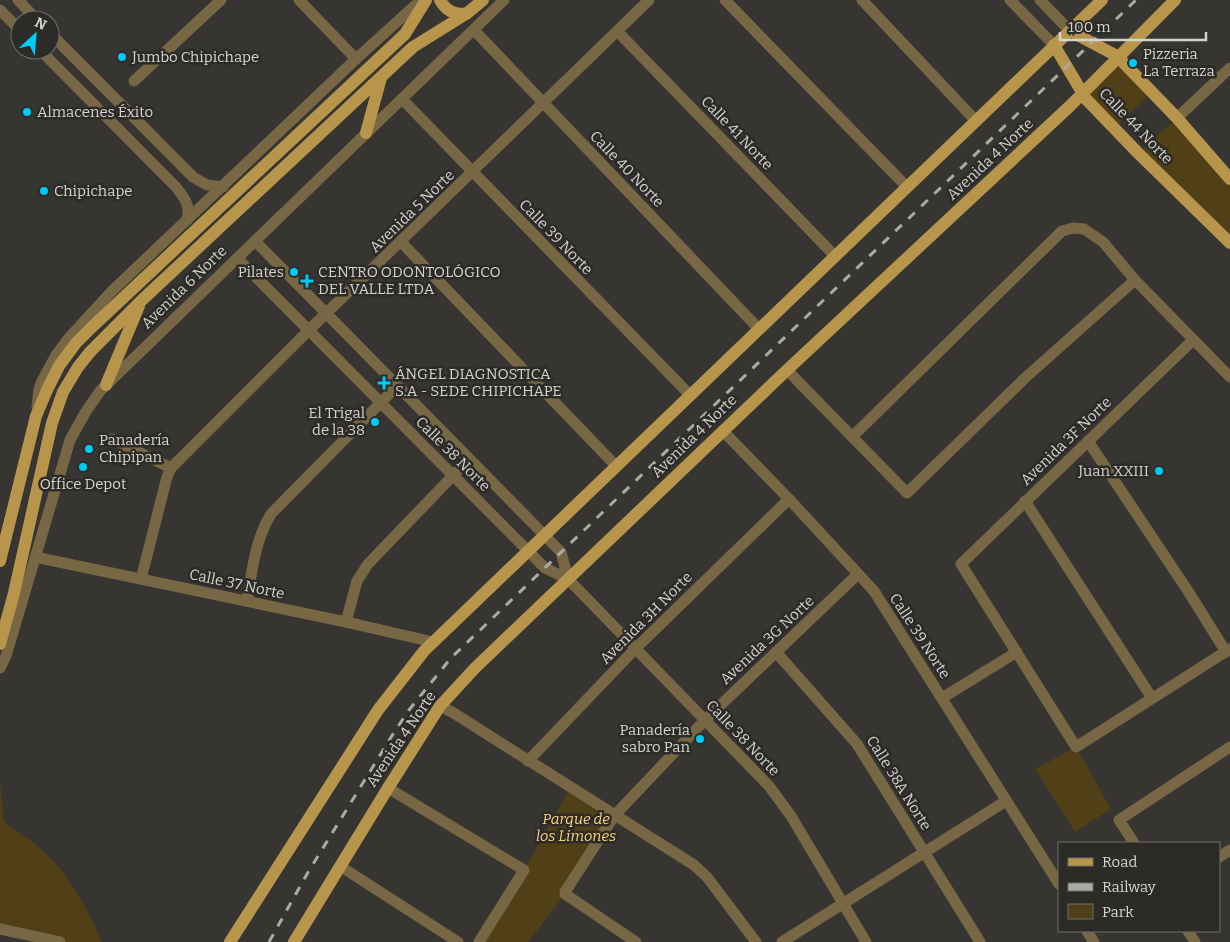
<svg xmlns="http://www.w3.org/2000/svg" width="1230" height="942" viewBox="0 0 1230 942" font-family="Bitter,serif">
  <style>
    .green { fill: #513f17 }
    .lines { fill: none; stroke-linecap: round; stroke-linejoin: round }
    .minor { stroke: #776744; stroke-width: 11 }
    .major { stroke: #b7964c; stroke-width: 12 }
    .rail { stroke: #abaaa7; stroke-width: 3; stroke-dasharray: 9 9; stroke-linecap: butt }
    .poi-dot { fill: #00cbf8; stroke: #2c2b27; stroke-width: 2 }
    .labels { text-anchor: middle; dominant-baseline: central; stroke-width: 5; stroke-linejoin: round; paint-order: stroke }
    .poi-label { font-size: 15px; fill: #d4d3d0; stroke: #2c2b27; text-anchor: start }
    .street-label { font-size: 15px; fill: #d4d3d0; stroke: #2c2b27 }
    .park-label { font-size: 15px; font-style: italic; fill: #fbd277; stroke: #2c2b27 }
  </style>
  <rect width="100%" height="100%" fill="#363531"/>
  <g class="green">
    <polygon points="1117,56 1152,92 1114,128 1086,99"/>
    <polygon points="1177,118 1230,179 1230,243 1138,153"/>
    <polygon points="1076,747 1111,809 1075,832 1035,769"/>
    <path d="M0,780L4,821C16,831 29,839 41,849C69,874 87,908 102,942H60L0,929Z"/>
    <polygon points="570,788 614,816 565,894 528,942 479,942 524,870"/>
  </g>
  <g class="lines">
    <g class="minor">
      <polyline points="18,0 37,20"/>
      <polyline points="299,0 356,59"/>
      <polyline points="725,0 907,187"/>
      <polyline points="862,0 976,121"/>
      <polyline points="1010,0 1054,45"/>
      <polyline points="1040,0 1070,31"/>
      <polyline points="0,10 20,30"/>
      <polyline points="474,30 759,329"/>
      <polyline points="617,31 835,256"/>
      <polyline points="50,33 193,177 207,185 223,187"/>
      <path d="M40,50L175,186C184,197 191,205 187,220"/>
      <polyline points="134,81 221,0"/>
      <polyline points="402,99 690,395"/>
      <polyline points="1177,118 1230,68"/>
      <polyline points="255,241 561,552 568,579"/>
      <polyline points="401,242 616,466"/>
      <polyline points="237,258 545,568 568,579 769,786 791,816 866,942"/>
      <polyline points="1192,341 961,564 1076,747 1230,649"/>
      <polyline points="787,370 907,493 1025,378 1135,280"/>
      <polyline points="37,407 39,389 42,381 56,355 68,339 112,291 356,59 421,0"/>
      <polyline points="723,431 789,499 874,591 1059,884"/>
      <polyline points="852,437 1062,231 1073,228 1084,229 1103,242 1135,280 1230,377"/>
      <polyline points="112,439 171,468"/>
      <polyline points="1088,441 1188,591 1226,652"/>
      <polyline points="1025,501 1152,698"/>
      <polyline points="35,557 346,622 433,642"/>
      <polyline points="141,579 167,477 171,468 309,330 649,0"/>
      <path d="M247,601C252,571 255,540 271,514L397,386"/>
      <polyline points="346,622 357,581 368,564 469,459"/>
      <polyline points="776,652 857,744 980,942"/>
      <polyline points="0,668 6,656 70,440 85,413 100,391 504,0"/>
      <polyline points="942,698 1017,652"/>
      <polyline points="440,706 452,712 694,865 707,877 756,942"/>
      <polyline points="528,761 636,648 789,499"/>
      <polyline points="388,788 524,870 479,942"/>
      <polyline points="1134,843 1119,820 1230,747"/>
      <polyline points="1219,857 1230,850"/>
      <polyline points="340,866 458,942"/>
      <polyline points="0,929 60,942"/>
      <polyline points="1087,931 1094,942"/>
      <polyline points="1188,931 1195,942"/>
      <polyline points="636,942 565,894 565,892 614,816 705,720 858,574"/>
      <polyline points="782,942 1006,801"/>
    </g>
    <g class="major">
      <path d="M440,0C446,11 453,14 466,14"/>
      <polyline points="1070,31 1117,56 1177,118 1230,179"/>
      <polyline points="1054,45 1086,99 1138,153 1230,243"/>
      <polyline points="366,133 381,78"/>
      <polyline points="106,385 139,306"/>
      <polyline points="0,561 36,416 47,390 59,366 76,343 92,327 405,34 426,0"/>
      <polyline points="0,644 14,593 52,423 63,392 78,367 90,352 142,300 413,47 466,14 483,0"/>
      <polyline points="230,942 378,710 424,651 1102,0"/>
      <polyline points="294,942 388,788 440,706 475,668 787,370 1071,105 1175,0"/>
    </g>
    <polyline class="rail" points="269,942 307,874 393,734 409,710 451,658 1136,0"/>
  </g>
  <g class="poi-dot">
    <circle cx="122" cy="57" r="5"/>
    <circle cx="1133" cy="63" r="5"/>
    <circle cx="27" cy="112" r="5"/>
    <circle cx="44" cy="191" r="5"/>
    <circle cx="294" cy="272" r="5"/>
    <path d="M304.5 273.5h5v5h5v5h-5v5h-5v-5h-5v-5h5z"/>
    <path d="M381.5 375.5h5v5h5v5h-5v5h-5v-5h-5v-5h5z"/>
    <circle cx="375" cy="422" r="5"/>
    <circle cx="89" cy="449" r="5"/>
    <circle cx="83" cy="467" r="5"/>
    <circle cx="1159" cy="471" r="5"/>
    <circle cx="700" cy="739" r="5"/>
  </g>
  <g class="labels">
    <g class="poi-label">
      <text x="1143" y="54">Pizzeria<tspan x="1143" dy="17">La Terraza</tspan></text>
      <text x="132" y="57">Jumbo Chipichape</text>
      <text x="37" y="112">Almacenes Éxito</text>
      <text x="54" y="191">Chipichape</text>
      <text x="284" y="272" text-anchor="end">Pilates</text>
      <text x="318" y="272">CENTRO ODONTOLÓGICO<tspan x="318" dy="17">DEL VALLE LTDA</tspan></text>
      <text x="395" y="374">ÁNGEL DIAGNOSTICA<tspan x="395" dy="17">S.A - SEDE CHIPICHAPE</tspan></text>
      <text x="365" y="413" text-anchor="end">El Trigal<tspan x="365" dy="17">de la 38</tspan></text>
      <text x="99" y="440">Panadería<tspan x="99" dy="17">Chipipan</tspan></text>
      <text x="1149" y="471" text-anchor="end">Juan XXIII</text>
      <text x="83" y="484" text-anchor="middle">Office Depot</text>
      <text x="690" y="730" text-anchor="end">Panadería<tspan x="690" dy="17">sabro Pan</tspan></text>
    </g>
    <g class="street-label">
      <text transform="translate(1136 126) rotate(46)">Calle 44 Norte</text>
      <text transform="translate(737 133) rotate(46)">Calle 41 Norte</text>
      <text transform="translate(990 159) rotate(-43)">Avenida 4 Norte</text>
      <text transform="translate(627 169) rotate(46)">Calle 40 Norte</text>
      <text transform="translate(412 211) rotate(-44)">Avenida 5 Norte</text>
      <text transform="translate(556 237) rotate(46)">Calle 39 Norte</text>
      <text transform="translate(184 287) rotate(-44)">Avenida 6 Norte</text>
      <text transform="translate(694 436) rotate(-44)">Avenida 4 Norte</text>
      <text transform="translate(1066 441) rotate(-44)">Avenida 3F Norte</text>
      <text transform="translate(453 454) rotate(45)">Calle 38 Norte</text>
      <text transform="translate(237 584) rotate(12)">Calle 37 Norte</text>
      <text transform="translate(646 618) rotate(-45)">Avenida 3H Norte</text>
      <text transform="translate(920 636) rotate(57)">Calle 39 Norte</text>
      <text transform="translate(767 640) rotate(-43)">Avenida 3G Norte</text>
      <text transform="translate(743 738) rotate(46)">Calle 38 Norte</text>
      <text transform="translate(401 739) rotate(-56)">Avenida 4 Norte</text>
      <text transform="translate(899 783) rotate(58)">Calle 38A Norte</text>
    </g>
    <g class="park-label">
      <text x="576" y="819">Parque de<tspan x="576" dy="17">los Limones</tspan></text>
    </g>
  </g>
  <rect x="1058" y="842" width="162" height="90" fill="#2c2b27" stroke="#6f6e6b"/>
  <rect x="1068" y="858" width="25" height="8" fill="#b7964c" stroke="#6f6e6b"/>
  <text x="1102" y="867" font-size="15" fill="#d4d3d0">Road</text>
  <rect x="1068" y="883" width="25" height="8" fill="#abaaa7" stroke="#6f6e6b"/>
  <text x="1102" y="892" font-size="15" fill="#d4d3d0">Railway</text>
  <rect x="1068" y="904" width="25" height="15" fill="#513f17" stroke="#6f6e6b"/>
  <text x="1102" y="917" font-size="15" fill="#d4d3d0">Park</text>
  <g transform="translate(35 35) rotate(26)"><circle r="24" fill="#2c2b27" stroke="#6f6e6b"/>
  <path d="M0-4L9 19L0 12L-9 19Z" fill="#00cbf8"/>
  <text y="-8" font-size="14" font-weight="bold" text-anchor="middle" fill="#d4d3d0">N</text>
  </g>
  <path d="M1060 32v8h146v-8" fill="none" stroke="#d4d3d0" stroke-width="2.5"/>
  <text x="1068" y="32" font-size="15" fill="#d4d3d0" stroke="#2c2b27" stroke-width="4" paint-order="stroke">100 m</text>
</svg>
